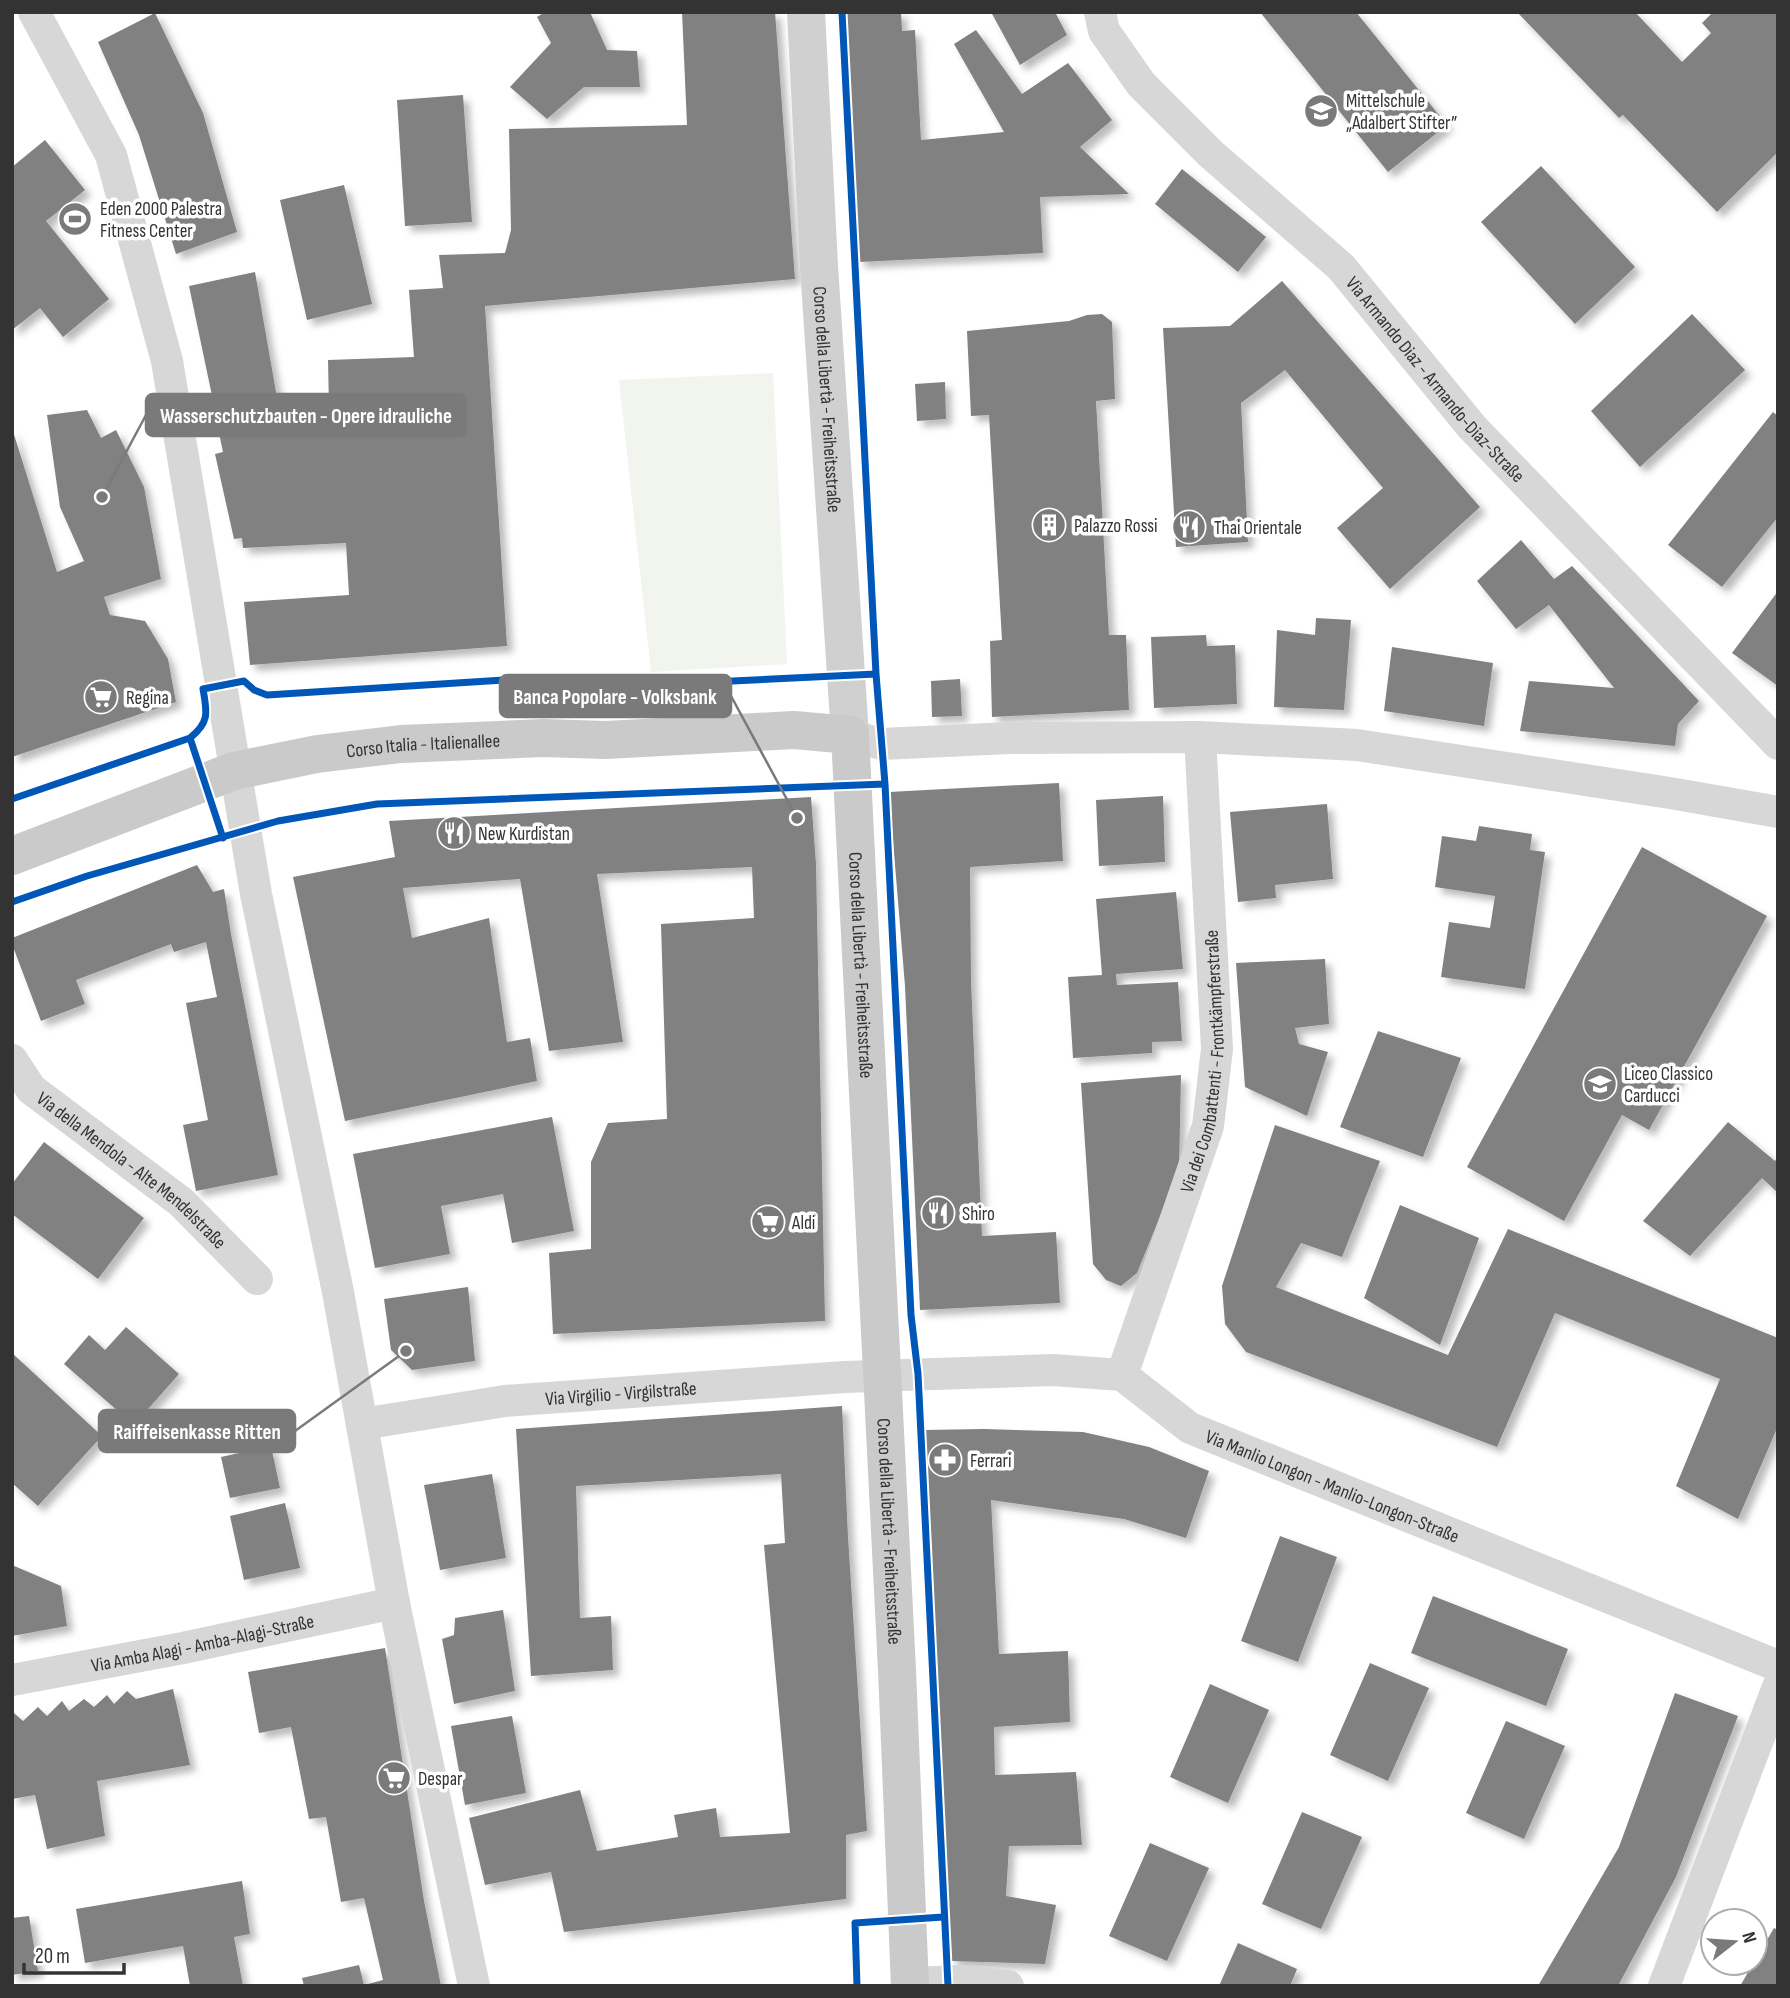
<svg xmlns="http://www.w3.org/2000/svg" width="1790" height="1998" viewBox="0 0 1790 1998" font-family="'Sofia Sans Condensed',sans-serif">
	<defs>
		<filter id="shadow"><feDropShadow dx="6" dy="6" stdDeviation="3.5" flood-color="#0004"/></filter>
	</defs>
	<rect width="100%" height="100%" fill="#fff"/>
	<!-- green -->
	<path fill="#f1f5ed" d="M 773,373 L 787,664 L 651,672 L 619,380 Z"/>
	<!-- building -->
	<path fill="#818181" filter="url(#shadow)" d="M 545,12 L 590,12 L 607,50 L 637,51 L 640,87 L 584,87 L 547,119 L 510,87 L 551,43 L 537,17 Z
		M 682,12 L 775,12 L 795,279 L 485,306 L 507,646 L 250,665 L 244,602 L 349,595 L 346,543 L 243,548 L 242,538 L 234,539 L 215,454 L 223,452 L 218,428 L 329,409 L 328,360 L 414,357 L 409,290 L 443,288 L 439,255 L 505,253 L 511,230 L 509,129 L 687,125 Z
		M 846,12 L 901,12 L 902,31 L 915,30 L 921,140 L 1004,132 L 954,44 L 976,30 L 1022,94 L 1068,63 L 1112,120 L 1080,147 L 1129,194 L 1040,197 L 1043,253 L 859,262 Z
		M 991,12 L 1055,12 L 1067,35 L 1020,65 Z
		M 1260,12 L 1356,12 L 1447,125 L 1388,172 Z
		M 1517,12 L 1635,12 L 1682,62 L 1711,33 L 1702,23 L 1713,12 L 1778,12 L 1778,152 L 1717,212 L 1623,115 L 1619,118 Z
		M 155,13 L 203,113 L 237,232 L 176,254 L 139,135 L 98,42 Z
		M 463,95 L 472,222 L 405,226 L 397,100 Z
		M 45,140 L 85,190 L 46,221 L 109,299 L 63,337 L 40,308 L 12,330 L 12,167 Z
		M 1541,166 L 1635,267 L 1575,324 L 1481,222 Z
		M 1182,169 L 1266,237 L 1238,272 L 1155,204 Z
		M 344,185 L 372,304 L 307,320 L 280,200 Z
		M 255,272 L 277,398 L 215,410 L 189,286 Z
		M 1282,281 L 1480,507 L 1390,589 L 1337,528 L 1383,488 L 1285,370 L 1241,403 L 1248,542 L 1176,547 L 1163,328 L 1230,326 Z
		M 1102,314 L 1112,322 L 1115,399 L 1096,401 L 1109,635 L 1126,635 L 1129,710 L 992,717 L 990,641 L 1002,640 L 989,415 L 971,416 L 967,331 L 1069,321 L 1087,315 Z
		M 1692,314 L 1745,370 L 1640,467 L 1591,411 Z
		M 945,382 L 946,419 L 917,421 L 915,384 Z
		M 87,410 L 101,438 L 116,430 L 144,487 L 161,579 L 104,597 L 110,615 L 145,621 L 168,659 L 176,702 L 12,757 L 12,428 L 57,572 L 84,561 L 60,507 L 47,415 Z
		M 1773,412 L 1778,416 L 1778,517 L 1722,587 L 1668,545 Z
		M 1521,540 L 1554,579 L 1572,566 L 1699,701 L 1678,724 L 1675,746 L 1520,731 L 1529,681 L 1614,688 L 1549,605 L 1516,629 L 1477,581 Z
		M 1778,591 L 1778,686 L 1732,653 Z
		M 1316,618 L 1351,620 L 1344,710 L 1274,707 L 1277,630 L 1315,635 Z
		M 1206,635 L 1207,646 L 1235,645 L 1237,704 L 1154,708 L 1151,637 Z
		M 1392,647 L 1493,663 L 1484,726 L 1384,711 Z
		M 960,679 L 962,716 L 932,717 L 931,681 Z
		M 1059,783 L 1063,861 L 970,867 L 971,982 L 982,1236 L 1056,1232 L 1060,1303 L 920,1310 L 905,986 L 889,792 Z
		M 1163,796 L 1165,862 L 1099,866 L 1096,800 Z
		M 811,797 L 816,864 L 825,1321 L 553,1334 L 549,1253 L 591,1249 L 591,1162 L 608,1123 L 667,1119 L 661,924 L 754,918 L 752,867 L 597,874 L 623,1042 L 549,1051 L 520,879 L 403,888 L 412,938 L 489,918 L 507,1042 L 530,1038 L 537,1081 L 345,1121 L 293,877 L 395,857 L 389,821 Z
		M 1327,804 L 1333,879 L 1275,885 L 1276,898 L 1238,902 L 1230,812 Z
		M 1479,826 L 1532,834 L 1530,850 L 1545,852 L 1525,989 L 1441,977 L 1449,922 L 1490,928 L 1495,896 L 1435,887 L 1442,836 L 1476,841 Z
		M 1642,847 L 1767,916 L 1649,1130 L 1622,1115 L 1564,1221 L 1467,1167 Z
		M 197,865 L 213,892 L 224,889 L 231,934 L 278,1175 L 196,1191 L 183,1125 L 208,1120 L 186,1003 L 217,997 L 206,942 L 174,952 L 171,944 L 76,980 L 85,1004 L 41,1021 L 12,944 L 12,938 Z
		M 1176,892 L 1183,969 L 1116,974 L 1117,985 L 1178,982 L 1182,1041 L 1152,1042 L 1152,1053 L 1073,1058 L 1068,977 L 1102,975 L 1096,899 Z
		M 1325,959 L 1329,1024 L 1295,1028 L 1299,1044 L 1328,1052 L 1307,1116 L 1245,1087 L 1236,963 Z
		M 1378,1031 L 1461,1058 L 1423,1157 L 1340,1127 Z
		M 1181,1075 L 1179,1170 L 1137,1273 L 1121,1286 L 1106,1280 L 1093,1264 L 1081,1083 Z
		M 552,1117 L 574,1231 L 512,1243 L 503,1194 L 441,1206 L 450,1254 L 375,1268 L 353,1154 Z
		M 1728,1122 L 1775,1161 L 1778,1157 L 1778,1193 L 1762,1178 L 1690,1256 L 1643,1221 Z
		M 1275,1125 L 1380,1161 L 1342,1257 L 1301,1243 L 1276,1287 L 1448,1355 L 1508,1229 L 1778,1338 L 1778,1426 L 1738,1519 L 1676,1486 L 1720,1379 L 1555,1313 L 1497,1447 L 1246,1352 L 1225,1324 L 1222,1286 Z
		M 44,1142 L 144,1218 L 98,1279 L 12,1214 L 12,1184 Z
		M 1400,1205 L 1479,1238 L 1440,1345 L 1364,1298 Z
		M 468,1287 L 475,1361 L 412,1370 L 391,1350 L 384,1299 Z
		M 126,1327 L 179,1374 L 134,1425 L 64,1364 L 89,1335 L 105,1350 Z
		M 12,1353 L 102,1436 L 38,1506 L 12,1483 Z
		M 842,1406 L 848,1537 L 867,1831 L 846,1835 L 846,1899 L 564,1932 L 551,1872 L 485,1885 L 469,1818 L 580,1790 L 597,1851 L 678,1837 L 674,1815 L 716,1808 L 720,1837 L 790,1833 L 764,1545 L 785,1543 L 781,1474 L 576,1486 L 580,1618 L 611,1616 L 613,1670 L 531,1676 L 516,1429 Z
		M 984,1429 L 1083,1432 L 1149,1447 L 1209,1471 L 1186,1538 L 1124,1519 L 991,1500 L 999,1654 L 1068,1651 L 1070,1722 L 994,1727 L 995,1775 L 1076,1772 L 1082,1845 L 1009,1846 L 1006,1896 L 1056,1905 L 1045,1964 L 951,1961 L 940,1777 L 924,1430 Z
		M 271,1446 L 280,1488 L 230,1498 L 221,1457 Z
		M 492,1474 L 506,1558 L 440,1570 L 424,1485 Z
		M 285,1503 L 300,1568 L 244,1580 L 230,1516 Z
		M 1280,1536 L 1337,1557 L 1298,1662 L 1241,1641 Z
		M 12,1565 L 61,1586 L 67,1626 L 12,1636 Z
		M 1433,1596 L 1568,1649 L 1546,1706 L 1411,1653 Z
		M 503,1610 L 515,1691 L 454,1704 L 442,1639 L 454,1635 L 455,1618 Z
		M 385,1648 L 424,1901 L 441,1986 L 304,1986 L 302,1978 L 359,1965 L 364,1985 L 383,1980 L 364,1898 L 341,1902 L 326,1817 L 309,1819 L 291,1727 L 259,1733 L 248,1672 Z
		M 1370,1663 L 1429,1688 L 1388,1781 L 1330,1755 Z
		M 1210,1684 L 1269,1710 L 1228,1803 L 1170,1777 Z
		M 173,1689 L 190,1765 L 97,1781 L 105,1836 L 47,1849 L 35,1795 L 12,1799 L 12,1714 L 14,1713 L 23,1721 L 38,1707 L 47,1716 L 62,1701 L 69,1711 L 84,1699 L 94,1707 L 107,1695 L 114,1704 L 127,1691 L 136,1699 Z
		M 1675,1693 L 1738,1716 L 1676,1877 L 1618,1986 L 1538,1986 L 1619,1847 Z
		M 512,1716 L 526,1793 L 465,1805 L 451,1726 Z
		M 1506,1721 L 1565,1746 L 1524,1839 L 1466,1813 Z
		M 1302,1812 L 1362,1837 L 1321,1929 L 1262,1904 Z
		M 1150,1843 L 1209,1868 L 1167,1961 L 1109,1936 Z
		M 242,1881 L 250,1934 L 234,1937 L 243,1986 L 190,1986 L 183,1946 L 85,1963 L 76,1909 Z
		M 29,1916 L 38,1971 L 12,1975 L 12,1918 Z
		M 1774,1928 L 1778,1930 L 1778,1986 L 1740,1986 Z
		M 1238,1943 L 1297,1969 L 1290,1986 L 1219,1986 Z"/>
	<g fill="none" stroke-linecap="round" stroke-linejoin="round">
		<!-- street -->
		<g stroke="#d7d7d7" stroke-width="32">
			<path d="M 34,12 L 111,155 L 167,361 L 256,894 L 338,1292 L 394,1603 L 474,1986"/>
			<path id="s1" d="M 1100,12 L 1104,31 L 1141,84 L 1211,154 L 1341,267 L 1472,427 L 1778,744"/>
			<path d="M 850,735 L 881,744 L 1010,738 L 1200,737 L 1357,745 L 1670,793 L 1778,812"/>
			<path id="s2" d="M 12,1060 L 31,1089 L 181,1202 L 257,1279"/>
			<path id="s3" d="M 1122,1375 L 1208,1126 L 1217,1049 L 1200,737"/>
			<path id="s4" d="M 362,1424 L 505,1401 L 845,1377 L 1053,1370 L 1122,1375 L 1190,1428 L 1778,1666"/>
			<path id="s5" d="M 12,1680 L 183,1648 L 394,1603"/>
			<path d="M 910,1983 L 960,1981 L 1008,1986"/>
			<path d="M 1664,1986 L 1778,1687"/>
		</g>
		<!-- secondary -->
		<path stroke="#d0d0d0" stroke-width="38" id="s6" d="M 806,12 L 819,266 L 850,735"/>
		<!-- primary -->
		<path stroke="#cacaca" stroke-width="38" id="s7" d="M 12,856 L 234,771 L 317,754 L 401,744 L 543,738 L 606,740 L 794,730 L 850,735 L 897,1670 L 910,1986"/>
		<!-- cycleway casing -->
		<g stroke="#fff" stroke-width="11">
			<path id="cycleway" d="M 842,12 L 876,674 L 885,784 L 911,1315 L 918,1374 L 948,1986
				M 190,738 L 223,838
				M 12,799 L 190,738 C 210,722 207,712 203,689 L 244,681 L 254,690 L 267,695 L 504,680 L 546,690 L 876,674
				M 12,902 L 87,876 L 278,821 L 377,804 L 885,784
				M 857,1986 L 855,1923 L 943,1917"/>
		</g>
		<!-- cycleway -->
		<use href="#cycleway" stroke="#0057b8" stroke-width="7"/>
	</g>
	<!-- icons -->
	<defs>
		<g id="school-disc" transform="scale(1.75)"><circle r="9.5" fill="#7a7a7a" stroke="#fff"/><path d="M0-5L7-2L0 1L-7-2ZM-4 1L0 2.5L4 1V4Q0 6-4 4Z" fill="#fff"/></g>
		<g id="stadium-disc" transform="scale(1.75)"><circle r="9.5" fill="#7a7a7a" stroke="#fff"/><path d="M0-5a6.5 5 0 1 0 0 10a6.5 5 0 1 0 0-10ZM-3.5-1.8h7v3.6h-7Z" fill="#fff"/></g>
		<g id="building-disc" transform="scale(1.75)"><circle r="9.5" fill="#7a7a7a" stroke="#fff"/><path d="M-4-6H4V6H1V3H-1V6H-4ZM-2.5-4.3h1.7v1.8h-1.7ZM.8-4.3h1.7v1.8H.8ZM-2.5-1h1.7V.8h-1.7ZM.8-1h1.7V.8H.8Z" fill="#fff"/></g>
		<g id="restaurant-disc" transform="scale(1.75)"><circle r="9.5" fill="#7a7a7a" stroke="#fff"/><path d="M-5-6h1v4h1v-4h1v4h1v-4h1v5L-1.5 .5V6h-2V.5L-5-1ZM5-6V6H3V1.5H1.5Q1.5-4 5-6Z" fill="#fff"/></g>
		<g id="supermarket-disc" transform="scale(1.75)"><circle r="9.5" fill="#7a7a7a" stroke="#fff"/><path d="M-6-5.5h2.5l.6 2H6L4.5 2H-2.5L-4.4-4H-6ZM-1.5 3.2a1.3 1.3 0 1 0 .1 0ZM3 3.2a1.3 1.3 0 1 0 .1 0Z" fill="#fff"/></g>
		<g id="pharmacy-disc" transform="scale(1.75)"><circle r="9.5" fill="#7a7a7a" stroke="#fff"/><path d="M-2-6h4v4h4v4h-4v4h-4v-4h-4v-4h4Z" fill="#fff"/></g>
	</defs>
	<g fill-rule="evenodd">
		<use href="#school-disc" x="1321" y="111"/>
		<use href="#stadium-disc" x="75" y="219"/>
		<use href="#building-disc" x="1049" y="525"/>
		<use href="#restaurant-disc" x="1189" y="527"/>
		<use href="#supermarket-disc" x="101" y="697"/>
		<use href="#restaurant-disc" x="454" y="833"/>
		<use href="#school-disc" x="1600" y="1084"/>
		<use href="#restaurant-disc" x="938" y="1213"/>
		<use href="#supermarket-disc" x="768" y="1222"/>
		<use href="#pharmacy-disc" x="945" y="1460"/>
		<use href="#supermarket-disc" x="394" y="1778"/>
	</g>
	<g text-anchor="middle" stroke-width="7" stroke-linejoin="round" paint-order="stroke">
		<!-- poi labels -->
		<g font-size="19" fill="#333" stroke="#fff" text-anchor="start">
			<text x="1346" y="107">Mittelschule<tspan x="1346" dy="22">„Adalbert Stifter”</tspan></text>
			<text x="100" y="215">Eden 2000 Palestra<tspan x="100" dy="22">Fitness Center</tspan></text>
			<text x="1074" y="532">Palazzo Rossi</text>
			<text x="1214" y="534">Thai Orientale</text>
			<text x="126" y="704">Regina</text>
			<text x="478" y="840">New Kurdistan</text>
			<text x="1624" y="1080">Liceo Classico<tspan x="1624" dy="22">Carducci</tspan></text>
			<text x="962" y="1220">Shiro</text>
			<text x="792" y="1229">Aldi</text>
			<text x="970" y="1467">Ferrari</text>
			<text x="418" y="1785">Despar</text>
		</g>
		<!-- street labels -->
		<g font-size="19" fill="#333" stroke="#fff">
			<text dy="7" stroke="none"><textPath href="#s1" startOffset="502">Via Armando Diaz - Armando-Diaz-Straße</textPath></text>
			<text dy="7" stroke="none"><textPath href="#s6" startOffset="388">Corso della Libertà - Freiheitsstraße</textPath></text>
			<text dy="7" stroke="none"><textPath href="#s7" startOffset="429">Corso Italia - Italienallee</textPath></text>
			<text dy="7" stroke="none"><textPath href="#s7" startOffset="1087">Corso della Libertà - Freiheitsstraße</textPath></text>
			<text dy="7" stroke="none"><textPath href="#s3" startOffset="327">Via dei Combattenti - Frontkämpferstraße</textPath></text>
			<text dy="7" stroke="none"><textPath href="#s2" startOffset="164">Via della Mendola - Alte Mendelstraße</textPath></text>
			<text dy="7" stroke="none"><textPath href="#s4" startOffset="261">Via Virgilio - Virgilstraße</textPath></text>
			<text dy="7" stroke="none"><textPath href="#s4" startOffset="1003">Via Manlio Longon - Manlio-Longon-Straße</textPath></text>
			<text dy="7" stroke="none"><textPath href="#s7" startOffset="1654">Corso della Libertà - Freiheitsstraße</textPath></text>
			<text dy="7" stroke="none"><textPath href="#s5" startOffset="194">Via Amba Alagi - Amba-Alagi-Straße</textPath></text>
		</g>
	</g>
	<!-- callouts -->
	<path fill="none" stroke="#7a7a7a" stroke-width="2.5" d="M102 497L146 415M797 818L731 696M406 1351L295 1431"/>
	<g fill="#7a7a7a" stroke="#fff" stroke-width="2.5">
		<circle cx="102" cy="497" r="7"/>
		<circle cx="797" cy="818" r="7"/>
		<circle cx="406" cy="1351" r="7"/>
	</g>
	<g fill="#7a7a7a" stroke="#7a7a7a" stroke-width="2.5">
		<rect x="146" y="394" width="320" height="42" rx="7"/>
		<rect x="500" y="675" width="231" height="42" rx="7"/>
		<rect x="99" y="1410" width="196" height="42" rx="7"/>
	</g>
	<g font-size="21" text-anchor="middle" font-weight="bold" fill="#fff">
		<text x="306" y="423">Wasserschutzbauten - Opere idrauliche</text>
		<text x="615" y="704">Banca Popolare - Volksbank</text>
		<text x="197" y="1439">Raiffeisenkasse Ritten</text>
	</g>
	<!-- border -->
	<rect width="1790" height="1998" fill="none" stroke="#333333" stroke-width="28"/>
	<!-- north arrow -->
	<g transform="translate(1734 1942) rotate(73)"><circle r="33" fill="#ffffff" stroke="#adadad" stroke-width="2"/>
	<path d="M0-5L12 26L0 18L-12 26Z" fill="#7a7a7a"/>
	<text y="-10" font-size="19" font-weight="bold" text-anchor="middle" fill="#333333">N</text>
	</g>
	<!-- scale -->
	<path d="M24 1963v10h100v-10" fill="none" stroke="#333333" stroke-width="3.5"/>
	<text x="35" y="1963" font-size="21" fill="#333333" stroke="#ffffff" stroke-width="5" paint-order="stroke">20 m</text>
</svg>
